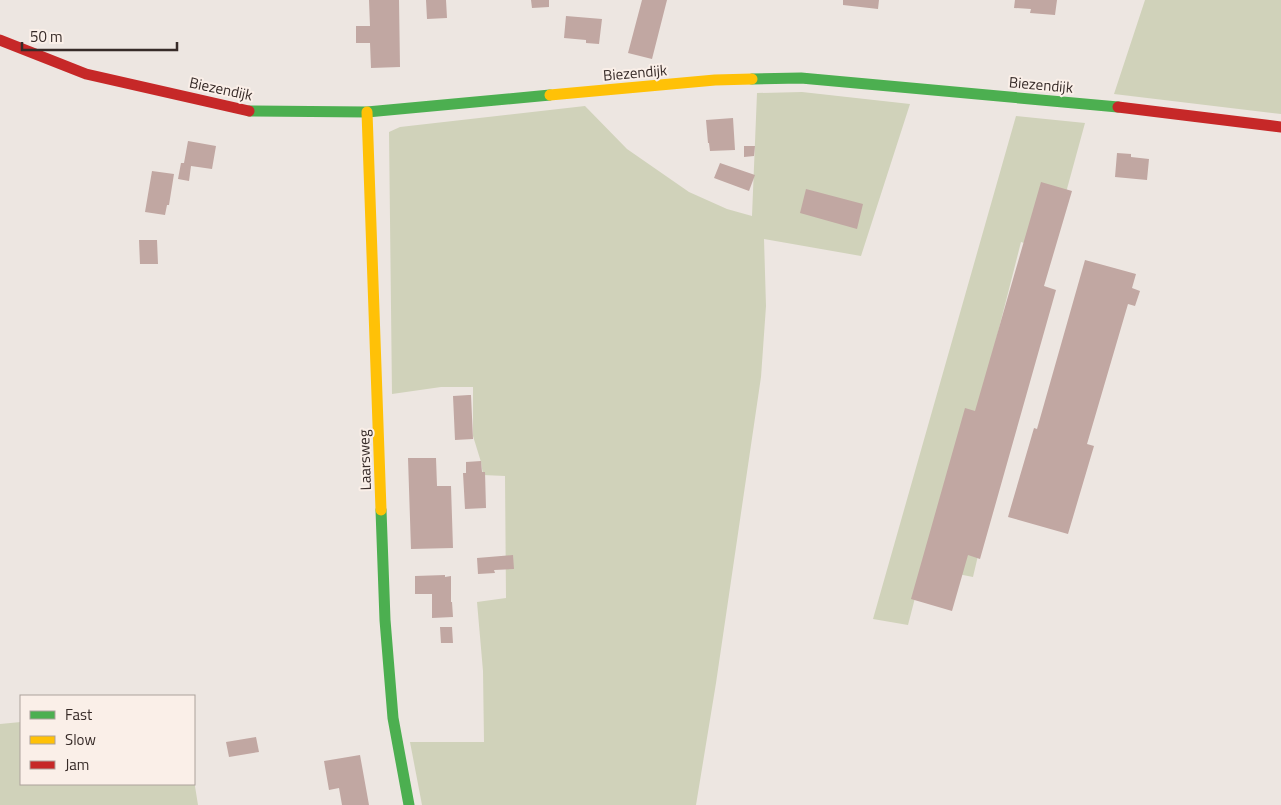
<svg xmlns="http://www.w3.org/2000/svg" width="1281" height="805" viewBox="0 0 1281 805" font-family="'Titillium Web',sans-serif">
	<rect width="100%" height="100%" fill="#ede6e1"/>
	<!-- green -->
	<path fill="#d0d2ba" d="M 1145,0 L 1281,0 L 1281,114 L 1114,94 Z
		M 802,92 L 910,104 L 861,256 L 764,239 L 766,306 L 761,377 L 716,683 L 696,805 L 422,805 L 410,742 L 484,742 L 483,671 L 477,602 L 506,598 L 505,476 L 483,475 L 481,462 L 473,436 L 473,387 L 441,387 L 392,394 L 389,132 L 400,127 L 585,106 L 627,149 L 689,192 L 727,209 L 752,216 L 757,93 Z
		M 1016,116 L 1085,123 L 1050,251 L 1021,242 L 972,434 L 996,479 L 973,577 L 923,567 L 908,625 L 873,619 Z
		M 21,722 L 21,784 L 194,784 L 194,780 L 198,805 L 0,805 L 0,724 Z"/>
	<!-- building -->
	<path fill="#c1a7a2" d="M 369,0 L 399,0 L 400,67 L 371,68 L 370,43 L 356,43 L 356,26 L 370,26 Z
		M 426,0 L 446,0 L 447,18 L 427,19 Z
		M 531,0 L 549,0 L 549,7 L 532,8 Z
		M 642,0 L 667,0 L 652,59 L 628,53 Z
		M 843,0 L 879,0 L 878,9 L 843,5 Z
		M 1015,0 L 1057,0 L 1055,15 L 1030,13 L 1031,9 L 1014,8 Z
		M 566,16 L 602,19 L 599,44 L 586,43 L 586,40 L 564,38 Z
		M 733,118 L 735,150 L 710,151 L 709,143 L 708,143 L 706,120 Z
		M 188,141 L 216,146 L 212,169 L 191,166 L 189,181 L 178,179 L 181,163 L 184,163 Z
		M 744,146 L 755,146 L 754,156 L 744,157 Z
		M 1117,153 L 1131,154 L 1131,157 L 1149,159 L 1147,180 L 1115,177 Z
		M 720,163 L 755,175 L 749,191 L 714,178 Z
		M 152,171 L 174,174 L 169,205 L 167,205 L 165,215 L 145,212 Z
		M 1041,182 L 1072,191 L 1044,286 L 1056,290 L 980,559 L 968,555 L 952,611 L 911,599 L 965,408 L 975,411 Z
		M 806,189 L 863,204 L 857,229 L 800,213 Z
		M 139,240 L 157,240 L 158,264 L 140,264 Z
		M 1085,260 L 1136,274 L 1132,288 L 1140,291 L 1135,306 L 1128,304 L 1087,444 L 1094,446 L 1068,534 L 1008,517 L 1034,428 L 1037,429 Z
		M 469,395 L 471,395 L 473,439 L 455,440 L 453,396 Z
		M 408,458 L 436,458 L 437,486 L 451,486 L 453,548 L 411,549 Z
		M 481,461 L 482,472 L 485,472 L 486,508 L 465,509 L 463,473 L 466,473 L 466,462 Z
		M 513,555 L 514,569 L 494,570 L 495,573 L 478,574 L 477,558 Z
		M 445,575 L 445,577 L 451,576 L 451,602 L 452,602 L 453,617 L 432,618 L 432,594 L 415,594 L 415,576 Z
		M 440,627 L 452,627 L 453,643 L 441,643 Z
		M 256,737 L 259,752 L 229,757 L 226,742 Z
		M 360,755 L 369,805 L 342,805 L 339,788 L 329,790 L 324,761 Z"/>
	<g fill="none" stroke-linecap="round" stroke-linejoin="round">
		<!-- fast -->
		<path stroke="#4caf50" stroke-width="11" d="M 752,79 L 801,78 L 1118,107
			M 249,111 L 367,112 L 550,95
			M 381,510 L 385,620 L 393,718 L 409,805"/>
		<!-- slow -->
		<path stroke="#ffc107" stroke-width="11" d="M 550,95 L 715,80 L 752,79
			M 367,112 L 381,510"/>
		<!-- jam -->
		<path stroke="#c62828" stroke-width="11" d="M 0,40 L 86,74 L 249,111
			M 1118,107 L 1281,127"/>
	</g>
	<g text-anchor="middle" stroke-width="4" stroke-linejoin="round" paint-order="stroke">
		<!-- street labels -->
		<g font-size="15" fill="#372b28" stroke="#faefe8">
			<text transform="translate(635 73) rotate(-5)" y="5">Biezendijk</text>
			<text transform="translate(1041 85) rotate(5)" y="5">Biezendijk</text>
			<text transform="translate(221 89) rotate(12)" y="5">Biezendijk</text>
			<text transform="translate(365 460) rotate(-92)" y="5">Laarsweg</text>
		</g>
	</g>
	<!-- legend -->
	<rect x="20" y="695" width="175" height="90" fill="#faefe8" stroke="#aca19b"/>
	<rect x="30" y="711" width="25" height="8" fill="#4caf50" stroke="#aca19b"/>
	<text x="65" y="720" font-size="15" fill="#372b28">Fast</text>
	<rect x="30" y="736" width="25" height="8" fill="#ffc107" stroke="#aca19b"/>
	<text x="65" y="745" font-size="15" fill="#372b28">Slow</text>
	<rect x="30" y="761" width="25" height="8" fill="#c62828" stroke="#aca19b"/>
	<text x="65" y="770" font-size="15" fill="#372b28">Jam</text>
	<!-- scale -->
	<path d="M22 42v8h155v-8" fill="none" stroke="#372b28" stroke-width="2.5"/>
	<text x="30" y="42" font-size="15" fill="#372b28" stroke="#faefe8" stroke-width="4" paint-order="stroke">50 m</text>
</svg>
